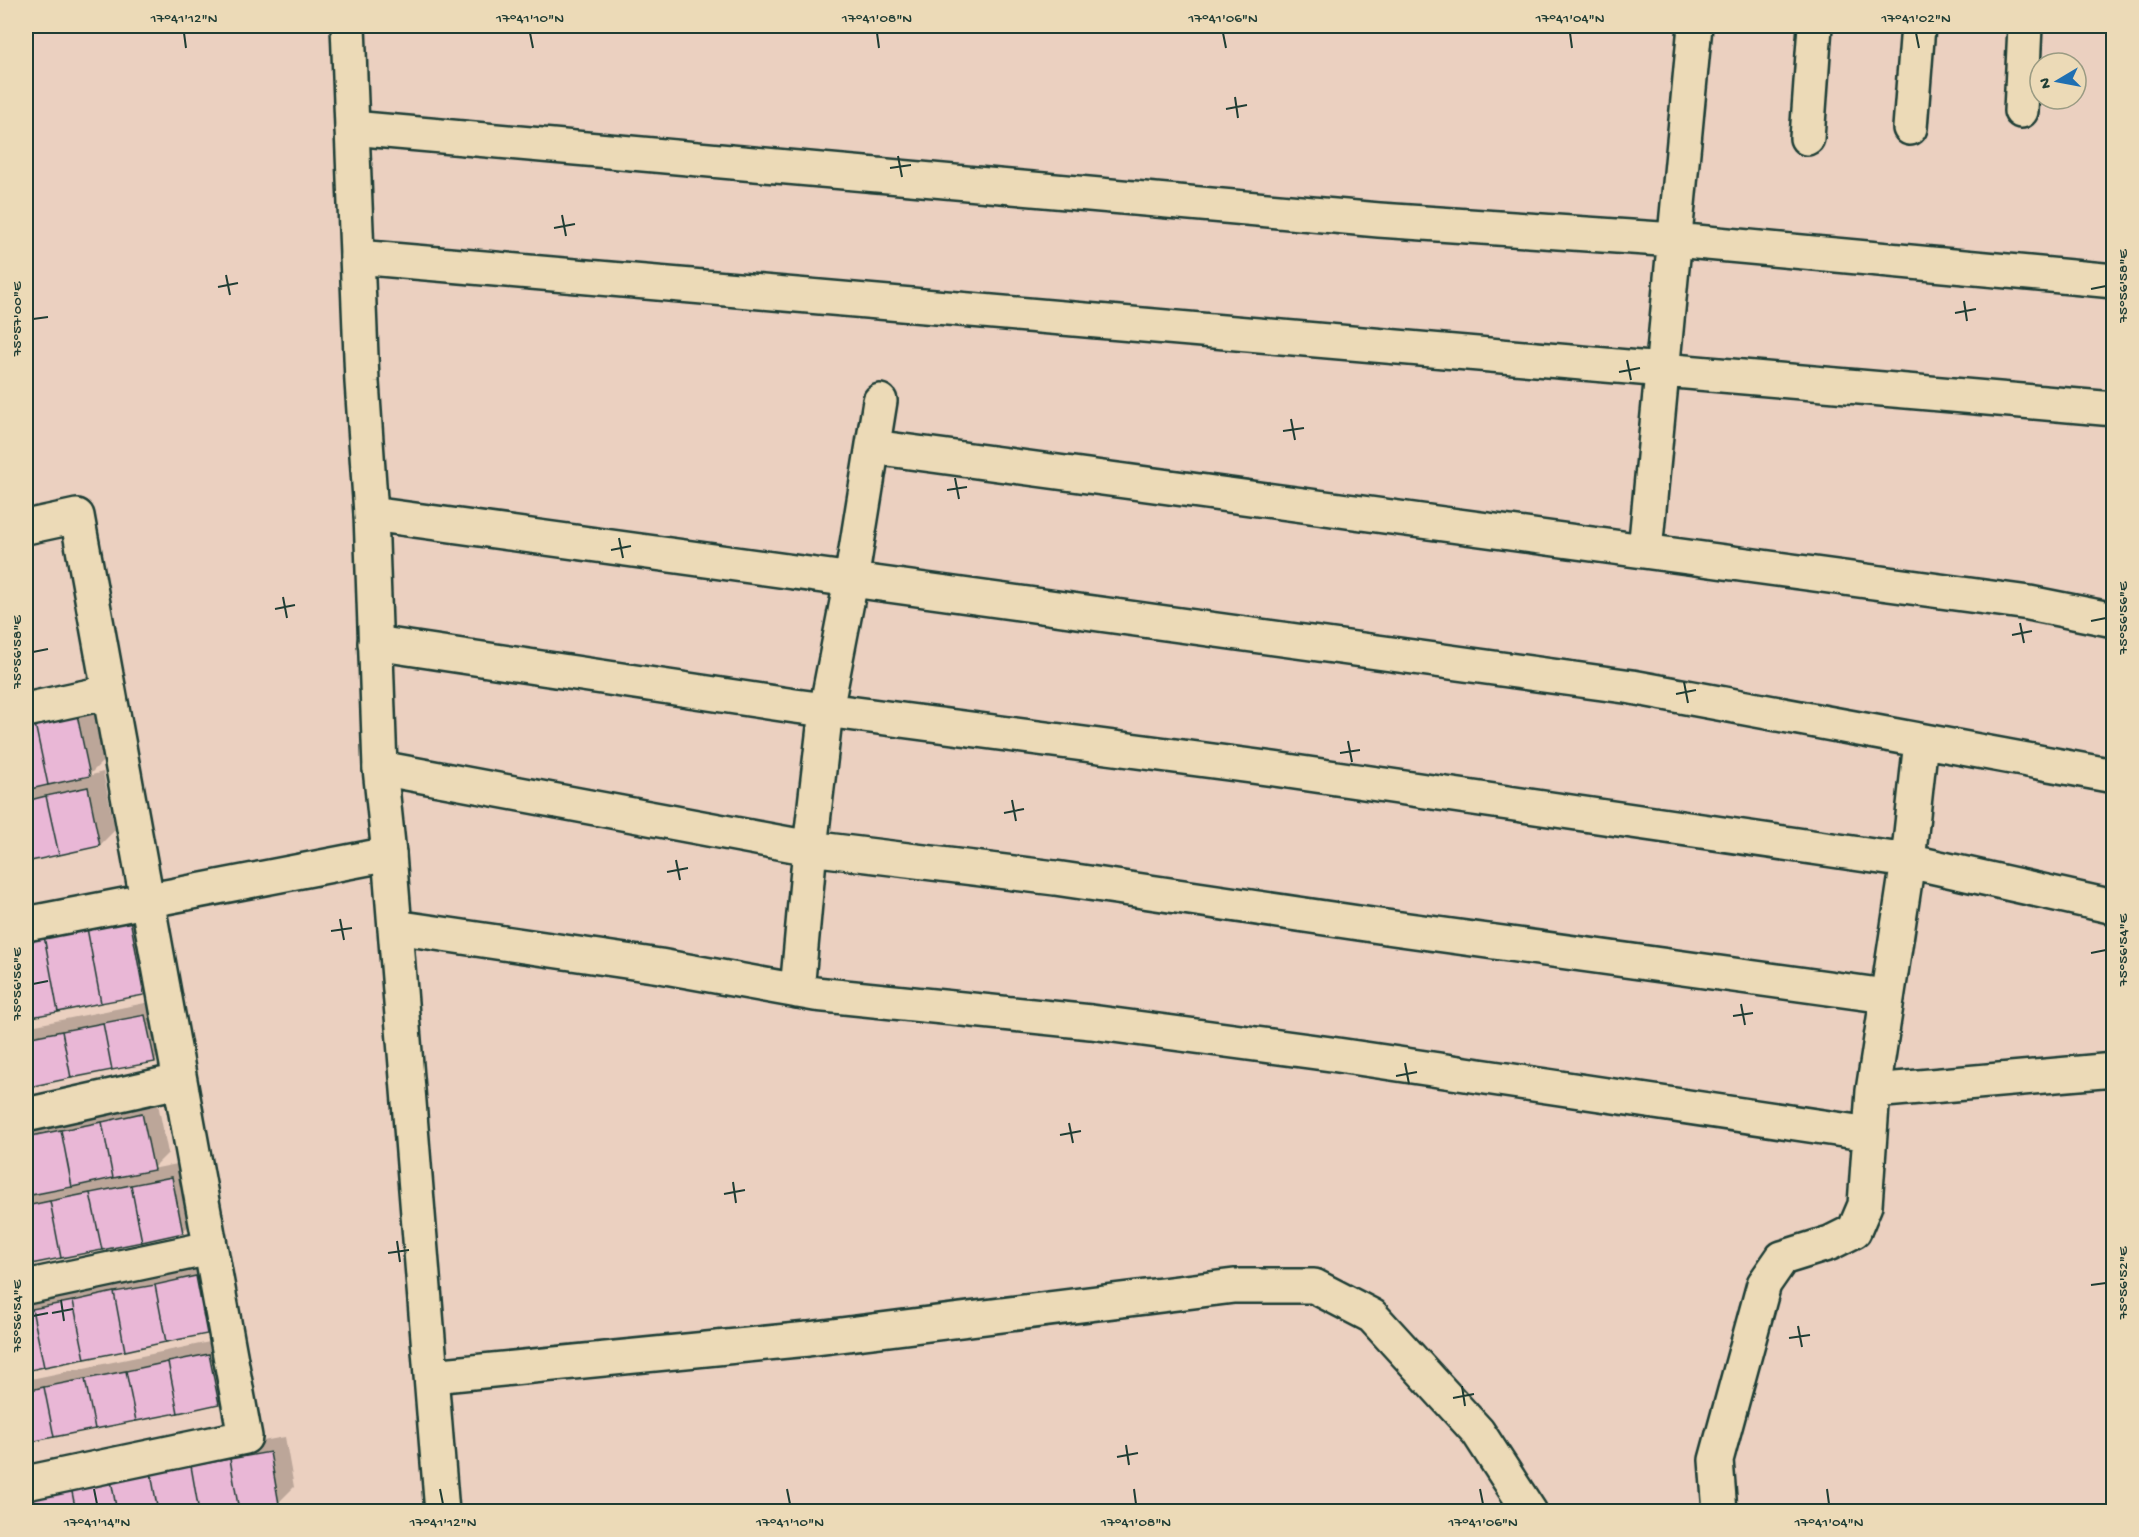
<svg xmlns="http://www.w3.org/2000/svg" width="2139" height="1537" viewBox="0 0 2139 1537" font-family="'Gochi Hand',sans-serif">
	<rect width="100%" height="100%" fill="#ebd0c0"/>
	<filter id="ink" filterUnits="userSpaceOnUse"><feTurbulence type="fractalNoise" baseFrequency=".0167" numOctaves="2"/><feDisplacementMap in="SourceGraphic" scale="12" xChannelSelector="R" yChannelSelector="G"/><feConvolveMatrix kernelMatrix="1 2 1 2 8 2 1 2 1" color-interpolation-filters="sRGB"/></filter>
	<g filter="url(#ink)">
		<!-- shadow -->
		<path fill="#0003" d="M 91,696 L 105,759 L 88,776 L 103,772 L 115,830 L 100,845 L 26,861 L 26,710 Z
			M 145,905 L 159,978 L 143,993 L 26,1016 L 26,928 Z
			M 160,1000 L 169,1045 L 154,1061 L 26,1086 L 26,1027 Z
			M 157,1099 L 168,1153 L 152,1169 L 187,1162 L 198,1217 L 182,1232 L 26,1264 L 26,1126 Z
			M 211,1262 L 222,1317 L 206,1333 L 26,1369 L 26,1299 Z
			M 224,1339 L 233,1387 L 218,1403 L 26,1442 L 26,1380 Z
			M 285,1437 L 294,1487 L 279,1502 L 225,1512 L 36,1512 L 48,1479 Z"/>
		<!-- building -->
		<path fill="#e9b7d6" stroke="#1f3d34" stroke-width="1.5" d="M 76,710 L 90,776 L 48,785 L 34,719 Z
			M 34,719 L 48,785 L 26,790 L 26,721 Z
			M 88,787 L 100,846 L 59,855 L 46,796 Z
			M 46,796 L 59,855 L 26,862 L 26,801 Z
			M 130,919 L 144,995 L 101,1003 L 87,928 Z
			M 87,928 L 101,1003 L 58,1012 L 44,936 Z
			M 44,936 L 58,1012 L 26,1018 L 26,940 Z
			M 145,1015 L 155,1062 L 112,1070 L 103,1023 Z
			M 103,1023 L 112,1070 L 71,1078 L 62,1031 Z
			M 62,1031 L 71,1078 L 29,1087 L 26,1068 L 26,1038 Z
			M 142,1113 L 154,1170 L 113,1178 L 102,1122 Z
			M 102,1122 L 113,1178 L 72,1187 L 61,1130 Z
			M 61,1130 L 72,1187 L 31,1195 L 26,1168 L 26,1137 Z
			M 26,1168 L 31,1195 L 26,1196 Z
			M 172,1177 L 183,1233 L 142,1242 L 131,1185 Z
			M 131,1185 L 142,1242 L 102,1250 L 90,1193 Z
			M 90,1193 L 102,1250 L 61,1258 L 50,1201 Z
			M 50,1201 L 61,1258 L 26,1265 L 26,1206 Z
			M 196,1276 L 207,1334 L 166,1342 L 155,1285 Z
			M 155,1285 L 166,1342 L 125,1351 L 114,1292 Z
			M 114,1292 L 125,1351 L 85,1359 L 73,1301 Z
			M 73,1301 L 85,1359 L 44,1367 L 32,1309 Z
			M 32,1309 L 44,1367 L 26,1371 L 26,1310 Z
			M 209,1354 L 219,1404 L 178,1413 L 168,1362 Z
			M 168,1362 L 178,1413 L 136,1421 L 126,1371 Z
			M 126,1371 L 136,1421 L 95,1429 L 85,1379 Z
			M 85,1379 L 95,1429 L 54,1437 L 44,1387 Z
			M 44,1387 L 54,1437 L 26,1443 L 26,1391 Z
			M 270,1452 L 279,1504 L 239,1511 L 230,1459 Z
			M 230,1459 L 239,1511 L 199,1512 L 191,1466 Z
			M 191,1466 L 199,1512 L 158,1512 L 151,1473 Z
			M 151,1473 L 158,1512 L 117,1512 L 111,1480 Z
			M 111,1480 L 117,1512 L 76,1512 L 71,1487 Z
			M 71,1487 L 76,1512 L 34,1512 L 31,1494 Z"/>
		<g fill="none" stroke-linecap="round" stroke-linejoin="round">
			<!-- minor casing -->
			<g stroke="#1f3d34" stroke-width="38">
				<path id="minor" d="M 2021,111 L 2025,26
					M 352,128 L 1379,220 L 1675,240 L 2114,281
					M 1910,128 L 1918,26
					M 1807,138 L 1815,26
					M 357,257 L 2114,409
					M 873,447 L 2029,603 L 2114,620
					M 371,514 L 1632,687 L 2114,776
					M 26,527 L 77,516 L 245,1437 L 26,1483
					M 1645,551 L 1695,26
					M 375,643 L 795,706 L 1274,769 L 1908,861 L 2114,907
					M 26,710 L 109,692
					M 380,768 L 810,848 L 1055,878 L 1379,926 L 1886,996
					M 26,924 L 389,854
					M 395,927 L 660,966 L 815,994 L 1091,1022 L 1331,1054 L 1870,1134
					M 797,991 L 810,848 L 826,710 L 851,581 L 880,401
					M 1873,1091 L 2114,1070
					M 26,1115 L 179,1081
					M 26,1287 L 210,1248
					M 432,1376 L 808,1339 L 1234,1286 L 1314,1286 L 1372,1316 L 1478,1432 L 1530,1512
					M 1720,1512 L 1716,1460 L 1764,1284 L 1782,1258 L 1830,1243 L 1854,1231 L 1865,1205 L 1873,1091 L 1908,861 L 1921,741"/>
			</g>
			<!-- major casing -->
			<g stroke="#1f3d34" stroke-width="38">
				<path id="major" d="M 348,26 L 362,382 L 371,514 L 380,768 L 389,854 L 442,1512"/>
			</g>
			<!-- minor -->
			<use href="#minor" stroke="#ecdab7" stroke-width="33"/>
			<!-- major -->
			<use href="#major" stroke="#ecdab7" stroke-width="33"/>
		</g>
	</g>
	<!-- ticks -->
	<path fill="none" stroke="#1f3d34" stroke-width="2" d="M 184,33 L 186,48M 530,33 L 533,48M 877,33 L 879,48M 1223,33 L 1226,48M 1570,33 L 1572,48M 1916,33 L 1919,48M 1235,97 L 1238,118M 1226,109 L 1247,105M 898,156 L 902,177M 890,168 L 911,165M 562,215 L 566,236M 554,228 L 575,224M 226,275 L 230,295M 218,287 L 238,283M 2091,289 L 2106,286M 1964,301 L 1967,321M 1955,313 L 1976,309M 33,319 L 48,317M 1627,360 L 1631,380M 1619,372 L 1640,368M 1291,419 L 1295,440M 1283,431 L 1304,428M 955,478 L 959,499M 947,490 L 967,487M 619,538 L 623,558M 611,550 L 631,546M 283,597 L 287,618M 275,609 L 295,605M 2091,621 L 2106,618M 2020,623 L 2024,643M 2012,635 L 2032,631M 33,652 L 48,649M 1684,682 L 1688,703M 1676,694 L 1696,690M 1348,741 L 1352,762M 1340,753 L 1360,750M 1012,800 L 1016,821M 1004,813 L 1024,809M 676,860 L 680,880M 667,872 L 688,868M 340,919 L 344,940M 331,931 L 352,928M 2091,953 L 2106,950M 33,984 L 48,981M 1741,1004 L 1745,1025M 1733,1016 L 1753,1013M 1405,1063 L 1409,1084M 1396,1076 L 1417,1072M 1069,1123 L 1073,1143M 1060,1135 L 1081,1131M 733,1182 L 736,1203M 724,1194 L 745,1190M 397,1241 L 400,1262M 388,1253 L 409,1250M 2091,1285 L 2106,1283M 61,1300 L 64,1321M 52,1313 L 73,1309M 33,1316 L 48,1313M 1798,1326 L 1802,1347M 1789,1338 L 1810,1335M 1462,1386 L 1465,1406M 1453,1398 L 1474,1394M 1126,1445 L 1129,1465M 1117,1457 L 1138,1453M 94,1489 L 97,1504M 440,1489 L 443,1504M 787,1489 L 790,1504M 1134,1489 L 1136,1504M 1480,1489 L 1483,1504M 1827,1489 L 1829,1504"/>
	<!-- margin -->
	<rect width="2139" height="1537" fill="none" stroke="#ecdab7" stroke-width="66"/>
	<!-- north arrow -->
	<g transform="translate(2058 81) rotate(260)"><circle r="28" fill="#ecdab7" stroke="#9a9b83" stroke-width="1.5"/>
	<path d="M0-4.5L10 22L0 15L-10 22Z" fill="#1f6fb2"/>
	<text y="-9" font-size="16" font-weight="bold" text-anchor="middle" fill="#1f3d34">N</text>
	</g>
	<rect x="33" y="33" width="2073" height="1471" fill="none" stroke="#1f3d34" stroke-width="2"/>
	<g font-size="15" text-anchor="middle" fill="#1f3d34">
		<text x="184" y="22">17°41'12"N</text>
		<text x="530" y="22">17°41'10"N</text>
		<text x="877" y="22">17°41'08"N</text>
		<text x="1223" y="22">17°41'06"N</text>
		<text x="1570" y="22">17°41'04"N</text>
		<text x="1916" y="22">17°41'02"N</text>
		<text transform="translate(2122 286) rotate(-90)" y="5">75°56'58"E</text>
		<text transform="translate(16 319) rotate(-90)" y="5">75°57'00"E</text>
		<text transform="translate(2122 618) rotate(-90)" y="5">75°56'56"E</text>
		<text transform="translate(16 652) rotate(-90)" y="5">75°56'58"E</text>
		<text transform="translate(2122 950) rotate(-90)" y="5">75°56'54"E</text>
		<text transform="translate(16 984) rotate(-90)" y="5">75°56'56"E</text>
		<text transform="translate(2122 1283) rotate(-90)" y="5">75°56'52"E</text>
		<text transform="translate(16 1316) rotate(-90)" y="5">75°56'54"E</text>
		<text x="97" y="1526">17°41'14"N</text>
		<text x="443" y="1526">17°41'12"N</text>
		<text x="790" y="1526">17°41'10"N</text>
		<text x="1136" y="1526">17°41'08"N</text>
		<text x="1483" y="1526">17°41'06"N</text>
		<text x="1829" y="1526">17°41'04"N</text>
	</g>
</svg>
